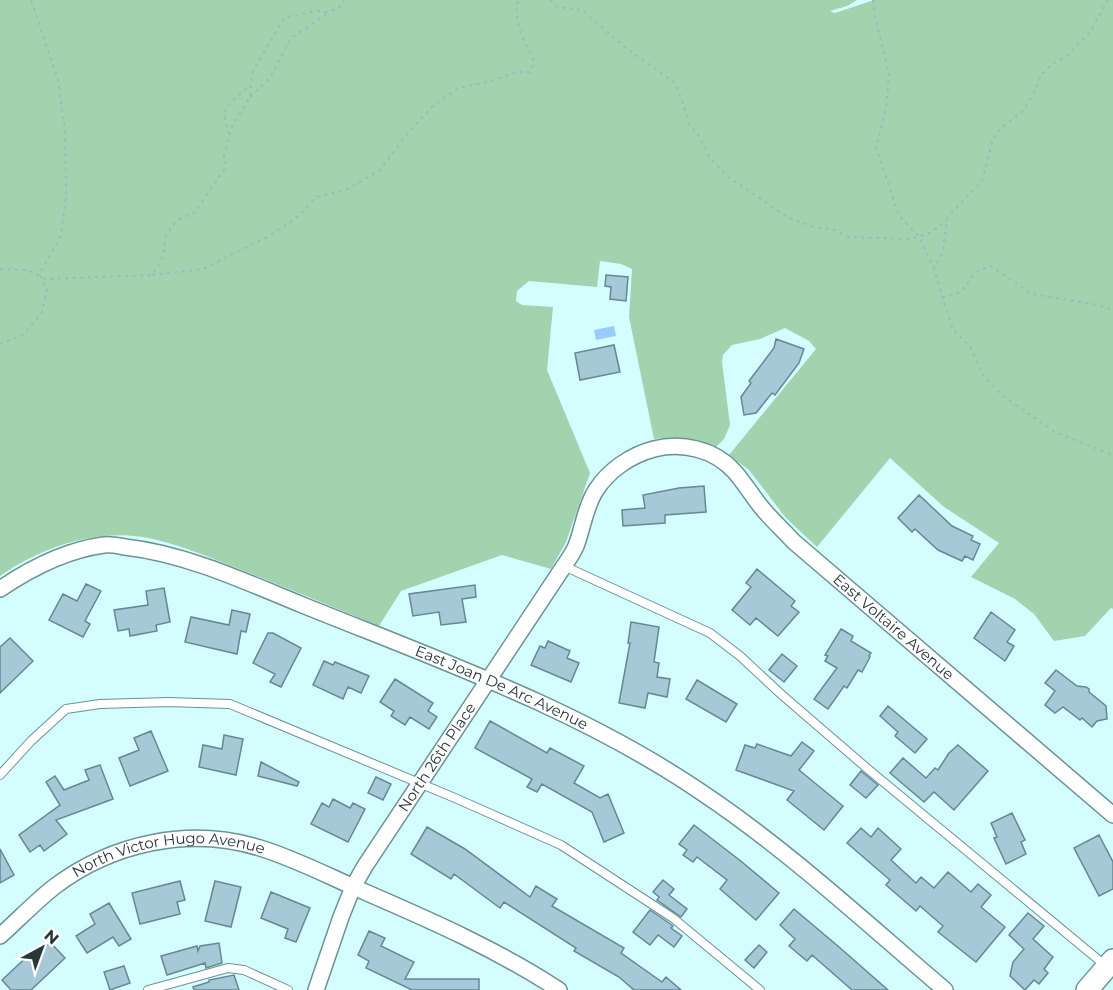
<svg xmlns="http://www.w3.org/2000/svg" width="1113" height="990" viewBox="0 0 1113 990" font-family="Montserrat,sans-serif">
	<rect width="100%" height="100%" fill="#d4fdff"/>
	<!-- green -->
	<path fill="#a2d3ae" d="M 0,0 L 857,0 L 847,6 L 830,11 L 835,13 L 874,0 L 1113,0 L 1113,609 L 1111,608 L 1085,636 L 1054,641 L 1034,614 L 1015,599 L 971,577 L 999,543 L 944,507 L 890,458 L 817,547 L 786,518 L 749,470 L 729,455 L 816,349 L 809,341 L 785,328 L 760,339 L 732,345 L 723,355 L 722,362 L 730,425 L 724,439 L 716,447 C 694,440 677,436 654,439 L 629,317 L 632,269 L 621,264 L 600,261 L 597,287 L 529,281 L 517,291 L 516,301 L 522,305 L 553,307 L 547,370 L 590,473 L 566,542 L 551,569 L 502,555 L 401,591 L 379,626 C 335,608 291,590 247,572 C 213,559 178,543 143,537 C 93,529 40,548 0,576 Z"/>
	<!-- water -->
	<path fill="#9acbfb" d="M 614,326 L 616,336 L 596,340 L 594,330 Z"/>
	<!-- building -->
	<path fill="#a6c9d7" stroke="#668794" stroke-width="1.5" d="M 606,275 L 628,277 L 626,301 L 610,299 L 611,287 L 605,286 Z
		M 776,339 L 804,349 L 799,363 L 775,395 L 772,393 L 756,413 L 744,415 L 741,397 L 751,383 L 749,381 L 774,348 Z
		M 614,345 L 620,372 L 580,380 L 575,353 Z
		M 704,486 L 706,512 L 665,515 L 665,523 L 623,526 L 622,510 L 645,508 L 643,495 L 679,488 Z
		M 919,495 L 952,526 L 973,536 L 971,540 L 980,544 L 973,560 L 965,556 L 962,561 L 938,550 L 915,529 L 912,532 L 898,518 Z
		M 757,569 L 795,601 L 791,606 L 799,612 L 778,636 L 756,618 L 750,625 L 732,610 L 751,587 L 746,583 Z
		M 86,584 L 101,591 L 85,621 L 90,624 L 83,637 L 49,620 L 63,594 L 77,601 Z
		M 475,585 L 476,597 L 462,599 L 466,622 L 441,625 L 439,612 L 413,616 L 409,594 Z
		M 164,588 L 170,622 L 156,625 L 157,631 L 130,636 L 129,629 L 118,631 L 114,610 L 148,605 L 146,591 Z
		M 232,610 L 250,614 L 246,632 L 241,631 L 237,654 L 185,642 L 191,617 L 229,625 Z
		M 991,612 L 1015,630 L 1007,642 L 1014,646 L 1005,661 L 974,638 Z
		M 631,622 L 659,627 L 654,662 L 659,663 L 657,677 L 670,679 L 667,697 L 648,693 L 645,708 L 619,703 L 630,643 L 628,643 Z
		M 841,629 L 853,636 L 851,641 L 871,653 L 869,656 L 870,657 L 862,672 L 858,670 L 847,688 L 844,686 L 828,709 L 814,699 L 837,668 L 825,661 L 828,656 L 825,655 Z
		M 268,633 L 273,633 L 301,648 L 281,687 L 270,682 L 275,674 L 253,663 Z
		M 10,638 L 33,661 L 0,693 L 0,647 Z
		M 548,641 L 570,651 L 567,658 L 579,663 L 571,682 L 531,665 L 540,646 L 545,648 Z
		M 782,654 L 797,666 L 784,682 L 769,670 Z
		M 324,661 L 333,665 L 335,662 L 369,676 L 361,693 L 348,687 L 343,699 L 313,685 Z
		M 1056,670 L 1077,686 L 1086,687 L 1089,689 L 1089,692 L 1106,706 L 1107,719 L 1097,721 L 1092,727 L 1082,718 L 1080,720 L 1063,707 L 1055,713 L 1045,705 L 1055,691 L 1045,683 Z
		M 395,679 L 433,703 L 428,711 L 437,717 L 429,729 L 410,717 L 405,725 L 391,716 L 394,711 L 380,702 Z
		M 697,680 L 737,704 L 726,722 L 686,699 Z
		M 888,706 L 927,739 L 915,753 L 895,736 L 898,732 L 880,716 Z
		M 490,721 L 547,753 L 550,748 L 584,766 L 574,783 L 600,798 L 608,794 L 624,833 L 604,842 L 592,812 L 542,784 L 537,792 L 527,787 L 532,779 L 475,748 Z
		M 151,731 L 168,771 L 130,786 L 119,758 L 139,750 L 134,738 Z
		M 224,735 L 243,739 L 236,775 L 199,767 L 203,745 L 222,749 Z
		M 802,742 L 814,751 L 799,770 L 843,806 L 824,830 L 787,800 L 794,791 L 736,770 L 745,745 L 755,748 L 757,744 L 791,756 Z
		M 958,745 L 988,771 L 954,810 L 934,792 L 924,802 L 890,773 L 903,758 L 926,778 L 935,768 L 938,770 L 949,753 Z
		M 261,762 L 299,782 L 297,786 L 258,776 Z
		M 100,765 L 113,799 L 56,820 L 67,834 L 44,851 L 40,845 L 30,852 L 19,835 L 60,805 L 46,782 L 55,776 L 64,790 L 89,780 L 85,770 Z
		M 861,771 L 878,785 L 866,798 L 850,785 Z
		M 376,777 L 391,784 L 383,800 L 368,793 Z
		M 333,799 L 350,808 L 353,803 L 365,809 L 348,842 L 311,824 L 322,803 L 329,807 Z
		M 1012,813 L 1025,840 L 1021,842 L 1026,854 L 1006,864 L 994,838 L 997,837 L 991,823 Z
		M 694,825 L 742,862 L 779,893 L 756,920 L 720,889 L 727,880 L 697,857 L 693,862 L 683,855 L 687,850 L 679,844 Z
		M 427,827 L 465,849 L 530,897 L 536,886 L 557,899 L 552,906 L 624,948 L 621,953 L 662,982 L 666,977 L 681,990 L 634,990 L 619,977 L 574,951 L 576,948 L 504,902 L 500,908 L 454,874 L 451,879 L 411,854 Z
		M 861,828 L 871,837 L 878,828 L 901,849 L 891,860 L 916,883 L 921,877 L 934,888 L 948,872 L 971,892 L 978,884 L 991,895 L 981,907 L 1005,927 L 976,962 L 938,932 L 943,926 L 920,906 L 916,911 L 886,885 L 890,880 L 847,843 Z
		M 1099,835 L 1113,862 L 1113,889 L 1099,896 L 1074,848 Z
		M 0,849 L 14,875 L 0,883 Z
		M 663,880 L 674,889 L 669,895 L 687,909 L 681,917 L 657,900 L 659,897 L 653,892 Z
		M 180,881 L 185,900 L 177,902 L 180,914 L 140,924 L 132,893 Z
		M 215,881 L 241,887 L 231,927 L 205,921 Z
		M 271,892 L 310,908 L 296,942 L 285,938 L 288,929 L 261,918 Z
		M 109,903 L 131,939 L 119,946 L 113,937 L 87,953 L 76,936 L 95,924 L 90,914 Z
		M 794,909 L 839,947 L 888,990 L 852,990 L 812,955 L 807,961 L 789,946 L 795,939 L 780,925 Z
		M 650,910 L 669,923 L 673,926 L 671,928 L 682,936 L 674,947 L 658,935 L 650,945 L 633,932 Z
		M 1028,913 L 1044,926 L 1033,939 L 1053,957 L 1044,969 L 1048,973 L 1039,984 L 1034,980 L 1025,990 L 1010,976 L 1013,962 L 1024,949 L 1009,935 Z
		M 369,931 L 385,938 L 381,946 L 414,962 L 405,979 L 479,979 L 479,990 L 412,990 L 366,968 L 369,961 L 358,955 Z
		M 50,942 L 65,958 L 31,990 L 11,990 L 2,980 L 33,951 L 37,955 Z
		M 219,943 L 222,963 L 206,968 L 205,963 L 167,975 L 161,956 L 197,946 L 198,951 L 200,946 Z
		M 759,945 L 767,952 L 754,968 L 745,960 Z
		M 124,966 L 130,983 L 110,990 L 104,972 Z
		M 234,975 L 239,990 L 194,990 L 193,987 L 209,982 L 209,980 Z"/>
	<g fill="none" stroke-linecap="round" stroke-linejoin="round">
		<!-- lane casing -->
		<g stroke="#6c9294" stroke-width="10">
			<path id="lane" d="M 564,566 L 710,633 L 740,656 L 782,695 L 869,770 L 1106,966
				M 0,775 L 31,741 L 66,709 L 100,704 L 168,702 L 230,704 L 455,798 L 561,845 L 673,918 L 760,990
				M 148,990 L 228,968 L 244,970 L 288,990"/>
		</g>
		<!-- street casing -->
		<g stroke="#6c9294" stroke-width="18">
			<g id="street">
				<path id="s1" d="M 0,589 C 31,568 66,550 104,545 C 111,544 119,546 125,547 C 186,554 244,581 300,604 C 436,659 579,709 701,792 C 788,850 866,923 945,990"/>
				<path id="s2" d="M 0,936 C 18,920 35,902 54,887 C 112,843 189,826 260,848 C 296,859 330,877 365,892 C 432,921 498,950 559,990"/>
				<path id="s3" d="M 316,990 L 341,917 L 353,887 L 365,866 L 564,566 C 568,560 573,553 576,546 C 583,528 585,507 596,490 C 609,470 631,455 654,449 C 682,442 714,449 734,471 C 744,482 752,496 762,508 C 771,519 783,530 793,541 L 1113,815"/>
			</g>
		</g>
		<!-- secondary casing -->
		<g stroke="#6c9294" stroke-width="24">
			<path id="secondary" d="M 1087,990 L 1113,960"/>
		</g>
		<!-- path -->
		<path stroke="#9bbbbd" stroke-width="2" stroke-dasharray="3 4.5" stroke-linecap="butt" d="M 550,0 L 557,7 L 582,10 L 626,48 L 675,83 L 684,106 L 688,122 L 701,139 L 710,158 L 728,177 L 789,218 L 817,228 L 832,229 L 849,237 L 911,239 L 930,233 L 947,220
			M 873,0 L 875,17 L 889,74 L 886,109 L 876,147 L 899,216 L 919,236 L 934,269
			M 1108,0 L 1090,32 L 1067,56 L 1052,64 L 1041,75 L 1033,95 L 1023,111 L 1000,129 L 993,139 L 982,181 L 947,218 L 943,251 L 934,269 L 953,330 L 970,346 L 982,374 L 1003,396 L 1055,432 L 1113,455
			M 250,97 L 270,78 L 291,38 L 328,13
			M 229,134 L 224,115 L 227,106 L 250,85
			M 0,269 L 28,270 L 45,279 L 152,275 L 160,263 L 164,251 L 165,238 L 171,228 L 178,220 L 195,212 L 225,168 L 224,155 L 232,126 L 250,97 L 252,73 L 284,18 L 315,11 L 329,12 L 340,7 L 344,0
			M 152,275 L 203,269 L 271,235 L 300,215 L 316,197 L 346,190 L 380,170 L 407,134 L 433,106 L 458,88 L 492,81 L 516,72 L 530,72 L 534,61 C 525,43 514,24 517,3 L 524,0
			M 942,298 L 961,292 L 976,272 L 991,266 L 1032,294 L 1097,305 L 1113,310
			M 0,344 L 24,334 L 42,312 L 47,290 L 41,277 L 41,271 L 61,236 L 66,195 L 65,131 L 58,80 L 31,0"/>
		<!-- lane -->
		<use href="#lane" stroke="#fff" stroke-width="8"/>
		<!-- street -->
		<use href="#street" stroke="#fff" stroke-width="15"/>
		<!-- secondary -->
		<use href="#secondary" stroke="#fff" stroke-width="21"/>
	</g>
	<g text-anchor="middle" stroke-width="4.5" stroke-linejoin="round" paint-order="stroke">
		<!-- street labels -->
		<g font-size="15" fill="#273738" stroke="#fff">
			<text dy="5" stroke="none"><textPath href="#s3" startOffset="960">East Voltaire Avenue</textPath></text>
			<text dy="5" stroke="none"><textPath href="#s1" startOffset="538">East Joan De Arc Avenue</textPath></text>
			<text dy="5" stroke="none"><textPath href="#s3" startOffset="264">North 26th Place</textPath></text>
			<text dy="5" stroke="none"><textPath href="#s2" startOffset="196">North Victor Hugo Avenue</textPath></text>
		</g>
	</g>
	<!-- north arrow -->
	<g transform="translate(42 948) rotate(41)" stroke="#ffffff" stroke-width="4.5" paint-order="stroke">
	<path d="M0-4.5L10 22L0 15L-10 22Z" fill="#273738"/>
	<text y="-9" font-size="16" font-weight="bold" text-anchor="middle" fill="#273738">N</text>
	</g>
</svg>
